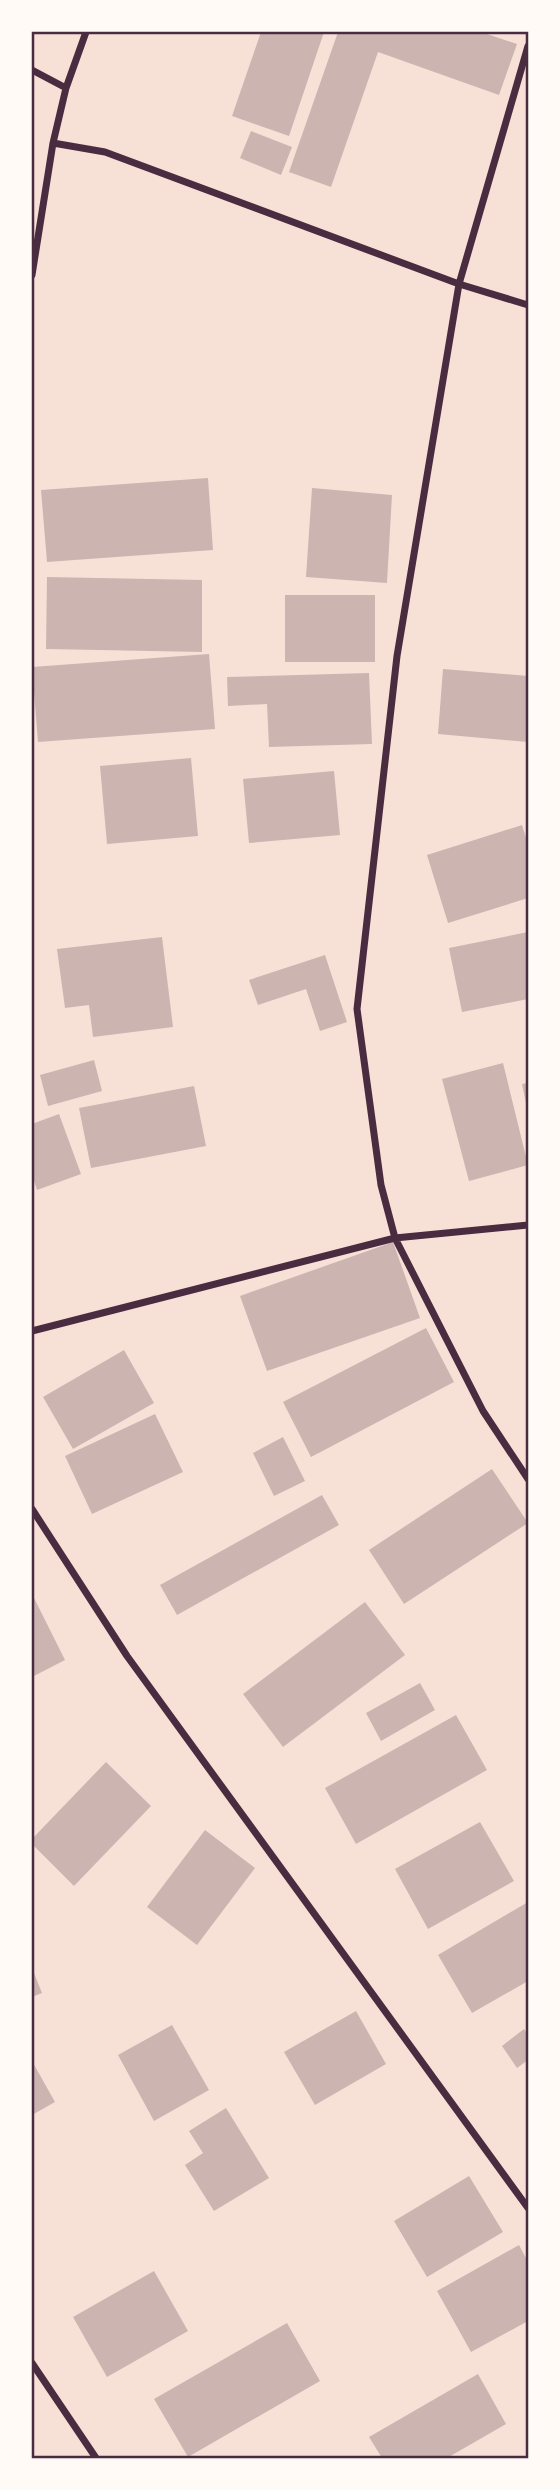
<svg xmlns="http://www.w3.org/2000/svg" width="560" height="2490" viewBox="0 0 560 2490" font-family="'Golos Text',sans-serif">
	<rect width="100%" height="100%" fill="#f7e1d7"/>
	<!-- building -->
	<path fill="#ccb4b1" d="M 261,32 L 324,32 L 289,136 L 232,116 Z
		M 338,32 L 481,32 L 517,44 L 499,95 L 378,52 L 331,187 L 289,172 Z
		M 251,131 L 292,147 L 281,175 L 240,158 Z
		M 208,478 L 213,550 L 47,562 L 41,490 Z
		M 312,488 L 392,495 L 387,583 L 306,577 Z
		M 47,577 L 202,580 L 202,652 L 46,649 Z
		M 285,595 L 375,595 L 375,662 L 285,662 Z
		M 209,654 L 215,729 L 38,742 L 32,667 Z
		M 443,669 L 528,676 L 528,742 L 438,734 Z
		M 369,673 L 372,744 L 269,747 L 267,704 L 228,706 L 227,677 Z
		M 191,758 L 198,836 L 107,844 L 100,766 Z
		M 334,771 L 340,835 L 249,843 L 243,779 Z
		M 522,825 L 528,844 L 528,898 L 448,923 L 427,855 Z
		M 528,932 L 528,999 L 462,1012 L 449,948 Z
		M 162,937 L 173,1027 L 93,1037 L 89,1005 L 65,1008 L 57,949 Z
		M 325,955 L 347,1022 L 320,1031 L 306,989 L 258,1005 L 249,980 Z
		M 94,1060 L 102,1091 L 48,1106 L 40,1075 Z
		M 503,1063 L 528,1165 L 469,1181 L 442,1079 Z
		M 528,1083 L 528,1108 L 527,1108 L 522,1084 Z
		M 194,1086 L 206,1146 L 91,1168 L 79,1108 Z
		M 59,1114 L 81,1174 L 37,1190 L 32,1174 L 32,1124 Z
		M 393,1242 L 420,1318 L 267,1371 L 240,1296 Z
		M 426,1328 L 454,1382 L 311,1457 L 283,1402 Z
		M 124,1350 L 154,1403 L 73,1449 L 43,1397 Z
		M 155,1414 L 183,1472 L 92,1514 L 65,1456 Z
		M 283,1437 L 305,1481 L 274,1496 L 253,1453 Z
		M 492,1469 L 528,1523 L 404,1604 L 369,1550 Z
		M 322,1495 L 339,1525 L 177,1615 L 160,1585 Z
		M 32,1594 L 65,1660 L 32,1677 Z
		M 365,1602 L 405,1655 L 283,1747 L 243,1694 Z
		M 420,1683 L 435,1710 L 381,1741 L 366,1713 Z
		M 456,1715 L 487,1770 L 356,1844 L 325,1788 Z
		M 106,1762 L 151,1806 L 74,1886 L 32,1844 L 32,1839 Z
		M 480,1822 L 514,1881 L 428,1929 L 395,1869 Z
		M 205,1830 L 255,1868 L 197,1945 L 147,1907 Z
		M 528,1902 L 528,1981 L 472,2013 L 438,1955 Z
		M 32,1968 L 42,1993 L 32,1997 Z
		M 356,2011 L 386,2064 L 315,2105 L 284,2052 Z
		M 172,2025 L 209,2090 L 154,2121 L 118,2055 Z
		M 524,2029 L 528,2035 L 528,2060 L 517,2068 L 502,2046 Z
		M 32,2061 L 55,2102 L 32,2115 Z
		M 226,2108 L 269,2178 L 214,2211 L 185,2165 L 203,2153 L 189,2131 Z
		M 469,2176 L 503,2232 L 427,2277 L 394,2221 Z
		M 519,2245 L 528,2262 L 528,2321 L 471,2352 L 437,2291 Z
		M 154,2271 L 188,2331 L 107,2377 L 73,2317 Z
		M 287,2323 L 320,2381 L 188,2457 L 154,2399 Z
		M 478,2374 L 506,2424 L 447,2458 L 382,2458 L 369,2437 Z"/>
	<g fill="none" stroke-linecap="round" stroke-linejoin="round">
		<!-- minor -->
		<path stroke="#4a2c40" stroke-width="7" d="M 528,46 L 459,284 L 397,656 L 357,1009 L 381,1185 L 395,1238 L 483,1411 L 528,1479
			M 32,70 L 66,88
			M 53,143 L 105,152 L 459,284 L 528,305
			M 32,275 L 53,143 L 66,88 L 86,32
			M 32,1331 L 395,1238 L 528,1225
			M 32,1509 L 127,1656 L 528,2208
			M 32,2363 L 96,2458"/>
	</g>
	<!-- border -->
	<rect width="560" height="2490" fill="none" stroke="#fffaf5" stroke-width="66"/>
	<rect x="33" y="33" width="494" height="2424" fill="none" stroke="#4a2c40" stroke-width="2.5"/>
</svg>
